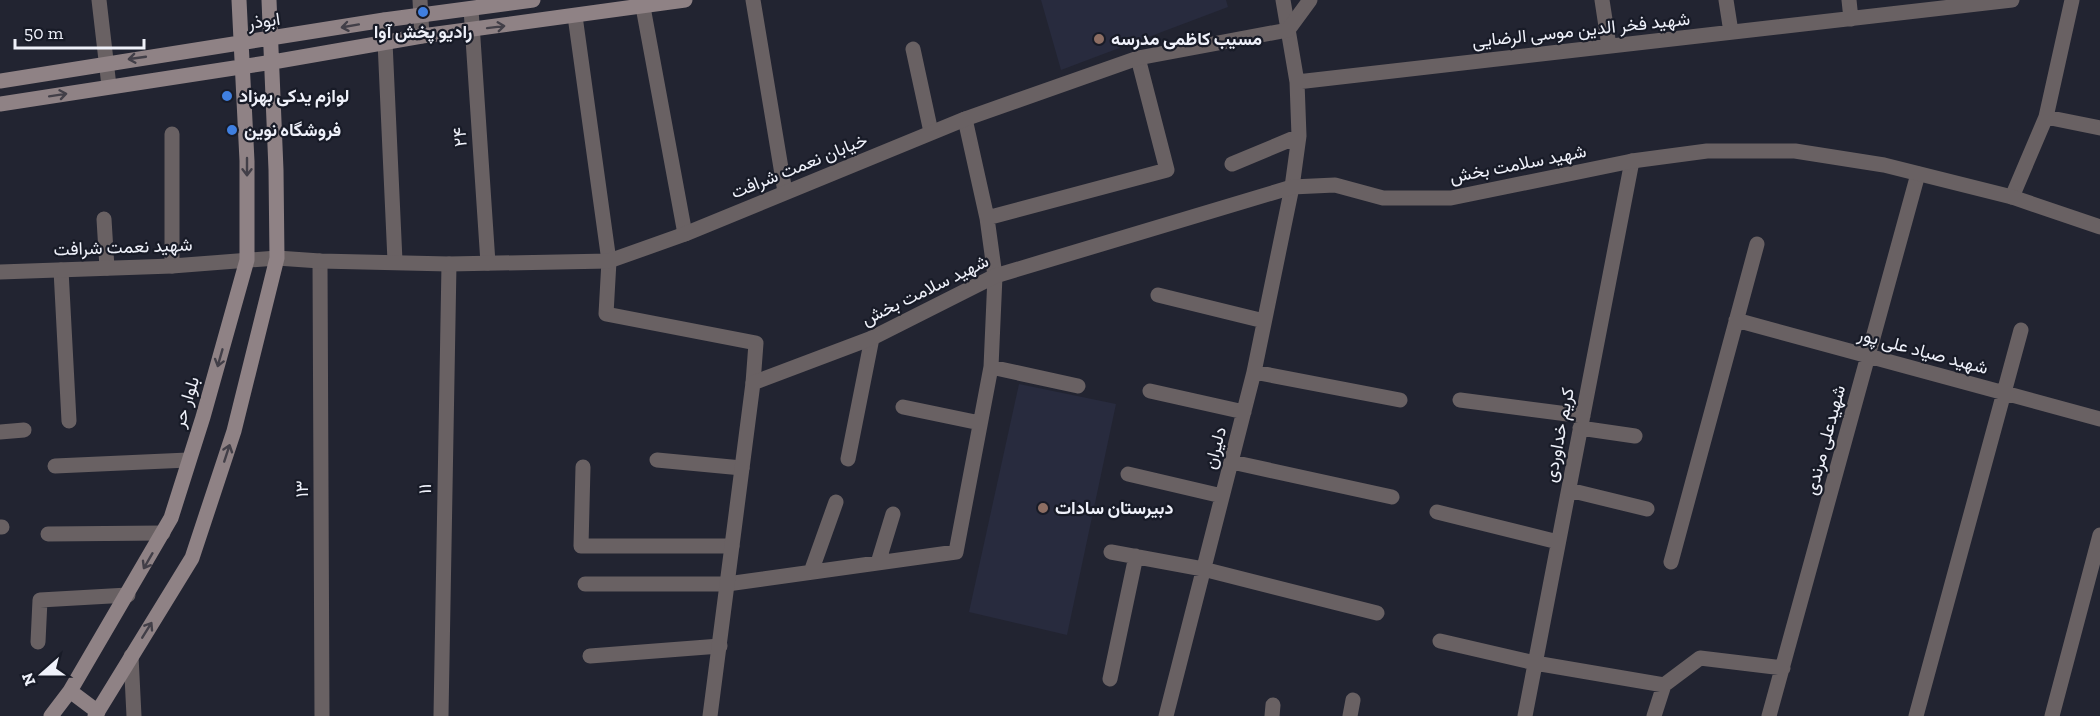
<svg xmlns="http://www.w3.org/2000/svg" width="2100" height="716" viewBox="0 0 2100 716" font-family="'Zilla Slab',Vazirmatn,serif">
	<rect width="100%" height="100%" fill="#222431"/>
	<!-- built -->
	<path fill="#282b3e" d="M 1041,0 L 1226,0 L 1228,7 L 1061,70 Z
		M 1019,384 L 1116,404 L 1067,635 L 969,612 Z"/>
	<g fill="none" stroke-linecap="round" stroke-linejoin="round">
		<!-- minor -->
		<path stroke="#696163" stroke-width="15" d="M 99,0 L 109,86
			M 420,0 L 422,36
			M 753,0 L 785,192
			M 1602,0 L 1609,46
			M 1726,0 L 1731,32
			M 1849,0 L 1851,19
			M 643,7 L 685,234
			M 471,9 L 488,263
			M 575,16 L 609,261 L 606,314 L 756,343 L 753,383
			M 384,20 L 395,261
			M 913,49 L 931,132
			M 1297,82 L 2012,0
			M 2046,117 L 2100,128
			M 1232,164 L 1299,136
			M 2012,197 L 2046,117 L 2072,0
			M 987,218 L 1167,170 L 1138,58
			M 104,219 L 107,268
			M 320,261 L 322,716
			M 172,266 L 172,134
			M 61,270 L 69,421
			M 1158,295 L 1264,321
			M 1736,320 L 2100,419
			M 991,367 L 1078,386
			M 1254,372 L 1400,400
			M 1150,391 L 1244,412
			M 1460,400 L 1583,416
			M 903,407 L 980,423
			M 1580,428 L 1635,436
			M 0,432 L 24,430
			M 848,459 L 872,338
			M 657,460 L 742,468
			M 1232,462 L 1392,497
			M 55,466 L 188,460
			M 583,467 L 581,546 L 732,546
			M 1128,474 L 1222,496
			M 1569,490 L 1647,509
			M 1437,512 L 1558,542
			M 0,527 L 2,527
			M 48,534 L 163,533
			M 1111,552 L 1203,569 L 1377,613
			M 1671,562 L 1757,244
			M 878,563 L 893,514
			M 811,572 L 836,502
			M 585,584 L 727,584 L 956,552 L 991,367 L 995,276 L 987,218 L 965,119
			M 1440,641 L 1535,663 L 1664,685 L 1700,658 L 1783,668
			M 38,642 L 40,600 L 128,595
			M 131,656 L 134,716
			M 590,656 L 720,646
			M 1110,679 L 1136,556
			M 441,716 L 449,264
			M 1166,716 L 1254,372 L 1292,187 L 1299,136 L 1297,82 L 1283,0
			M 1272,716 L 1273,705
			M 1350,716 L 1353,700
			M 1525,716 L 1632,161
			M 1654,716 L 1664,685
			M 1769,716 L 1918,174
			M 1916,716 L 2021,330
			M 2052,716 L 2100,535"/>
		<!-- tertiary -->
		<path stroke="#696163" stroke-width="15" d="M 0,272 L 172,266 L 277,258 L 320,261 L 449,264 L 609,261 L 685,234 L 965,119 L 1138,58 L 1288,30 L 1310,0
			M 710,716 L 753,383 L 872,338 L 995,276 L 1292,187 L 1335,185 L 1383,198 L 1451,198 L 1632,161 L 1707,151 L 1795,151 L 1884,165 L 2012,197 L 2100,227"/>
		<!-- secondary -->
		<path stroke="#8f8285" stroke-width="15" d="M 0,81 L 384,20 L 533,0
			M 0,104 L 273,62 L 422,36 L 685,0
			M 70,691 L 98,712
			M 51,716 L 70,691 L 171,518 L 203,417 L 247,260 L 247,161 L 239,0
			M 95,716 L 192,558 L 234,431 L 277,258 L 276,170 L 269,0"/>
	</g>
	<!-- one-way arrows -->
	<defs><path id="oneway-shaft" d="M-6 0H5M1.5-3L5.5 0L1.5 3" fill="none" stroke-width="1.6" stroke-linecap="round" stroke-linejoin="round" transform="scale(1.5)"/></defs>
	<g stroke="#423f48">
		<use href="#oneway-shaft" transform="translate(350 26) rotate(170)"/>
		<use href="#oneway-shaft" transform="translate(496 27) rotate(-7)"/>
		<use href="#oneway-shaft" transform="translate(137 58) rotate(172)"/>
		<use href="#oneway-shaft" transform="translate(58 95) rotate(-9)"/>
		<use href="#oneway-shaft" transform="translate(247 167) rotate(90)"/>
		<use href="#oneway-shaft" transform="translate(220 358) rotate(106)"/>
		<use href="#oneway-shaft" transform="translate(227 453) rotate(-72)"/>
		<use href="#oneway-shaft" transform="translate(148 561) rotate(120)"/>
		<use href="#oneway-shaft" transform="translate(147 630) rotate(-58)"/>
	</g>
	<!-- markers -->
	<g fill="#3f7fe0" stroke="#181b27" stroke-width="2">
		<circle cx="423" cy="12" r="6"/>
		<circle cx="227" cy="96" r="6"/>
		<circle cx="232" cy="130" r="6"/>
	</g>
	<g fill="#8d6e63" stroke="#181b27" stroke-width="2">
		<circle cx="1099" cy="39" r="6"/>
		<circle cx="1043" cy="508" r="6"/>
	</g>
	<g text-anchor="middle" stroke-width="4.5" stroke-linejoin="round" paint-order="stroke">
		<!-- street labels -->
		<g font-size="18" fill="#eff1fa" stroke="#181b27">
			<text transform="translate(264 21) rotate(-8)" y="6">ابوذر</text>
			<text transform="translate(1581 30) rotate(-6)" y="6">شهید فخر الدین موسی الرضایی</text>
			<text transform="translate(460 137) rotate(-94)" y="6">۲۴</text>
			<text transform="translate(1518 164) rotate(-11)" y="6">شهید سلامت بخش</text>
			<text transform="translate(799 166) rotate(-22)" y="6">خیابان نعمت شرافت</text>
			<text transform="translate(123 247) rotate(-2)" y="6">شهید نعمت شرافت</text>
			<text transform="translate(925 290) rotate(-26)" y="6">شهید سلامت بخش</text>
			<text transform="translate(1923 351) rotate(15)" y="6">شهید صیاد علی پور</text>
			<text transform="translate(186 402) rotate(-73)" y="6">بلوار حر</text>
			<text transform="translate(1559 435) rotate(-79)" y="6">کریم خداوردی</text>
			<text transform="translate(1825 440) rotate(-75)" y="6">شهیدعلی مرندی</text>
			<text transform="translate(1215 448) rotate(-75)" y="6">دلیران</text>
			<text transform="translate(302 489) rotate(-90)" y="6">۱۳</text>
			<text transform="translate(425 489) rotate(-89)" y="6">۱۱</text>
		</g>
		<!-- poi labels -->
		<g font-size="18" font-weight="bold" fill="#eff1fa" stroke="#181b27" text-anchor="start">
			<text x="423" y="38" text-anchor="middle">رادیو پخش آوا</text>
			<text x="1111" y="45">مسیب کاظمی مدرسه</text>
			<text x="239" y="102">لوازم یدکی بهزاد</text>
			<text x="244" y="136">فروشگاه نوین</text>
			<text x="1055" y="514">دبیرستان سادات</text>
		</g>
	</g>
	<!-- north arrow -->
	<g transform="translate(42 674) rotate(249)" stroke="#181b27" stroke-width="4.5" paint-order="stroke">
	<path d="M0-4.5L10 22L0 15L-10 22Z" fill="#eff1fa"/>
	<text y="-9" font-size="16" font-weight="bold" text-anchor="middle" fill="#eff1fa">N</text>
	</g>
	<!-- scale -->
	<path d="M15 39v9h129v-9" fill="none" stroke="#eff1fa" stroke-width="3"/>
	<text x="24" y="39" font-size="18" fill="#eff1fa" stroke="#181b27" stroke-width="4.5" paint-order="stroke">50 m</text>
</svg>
